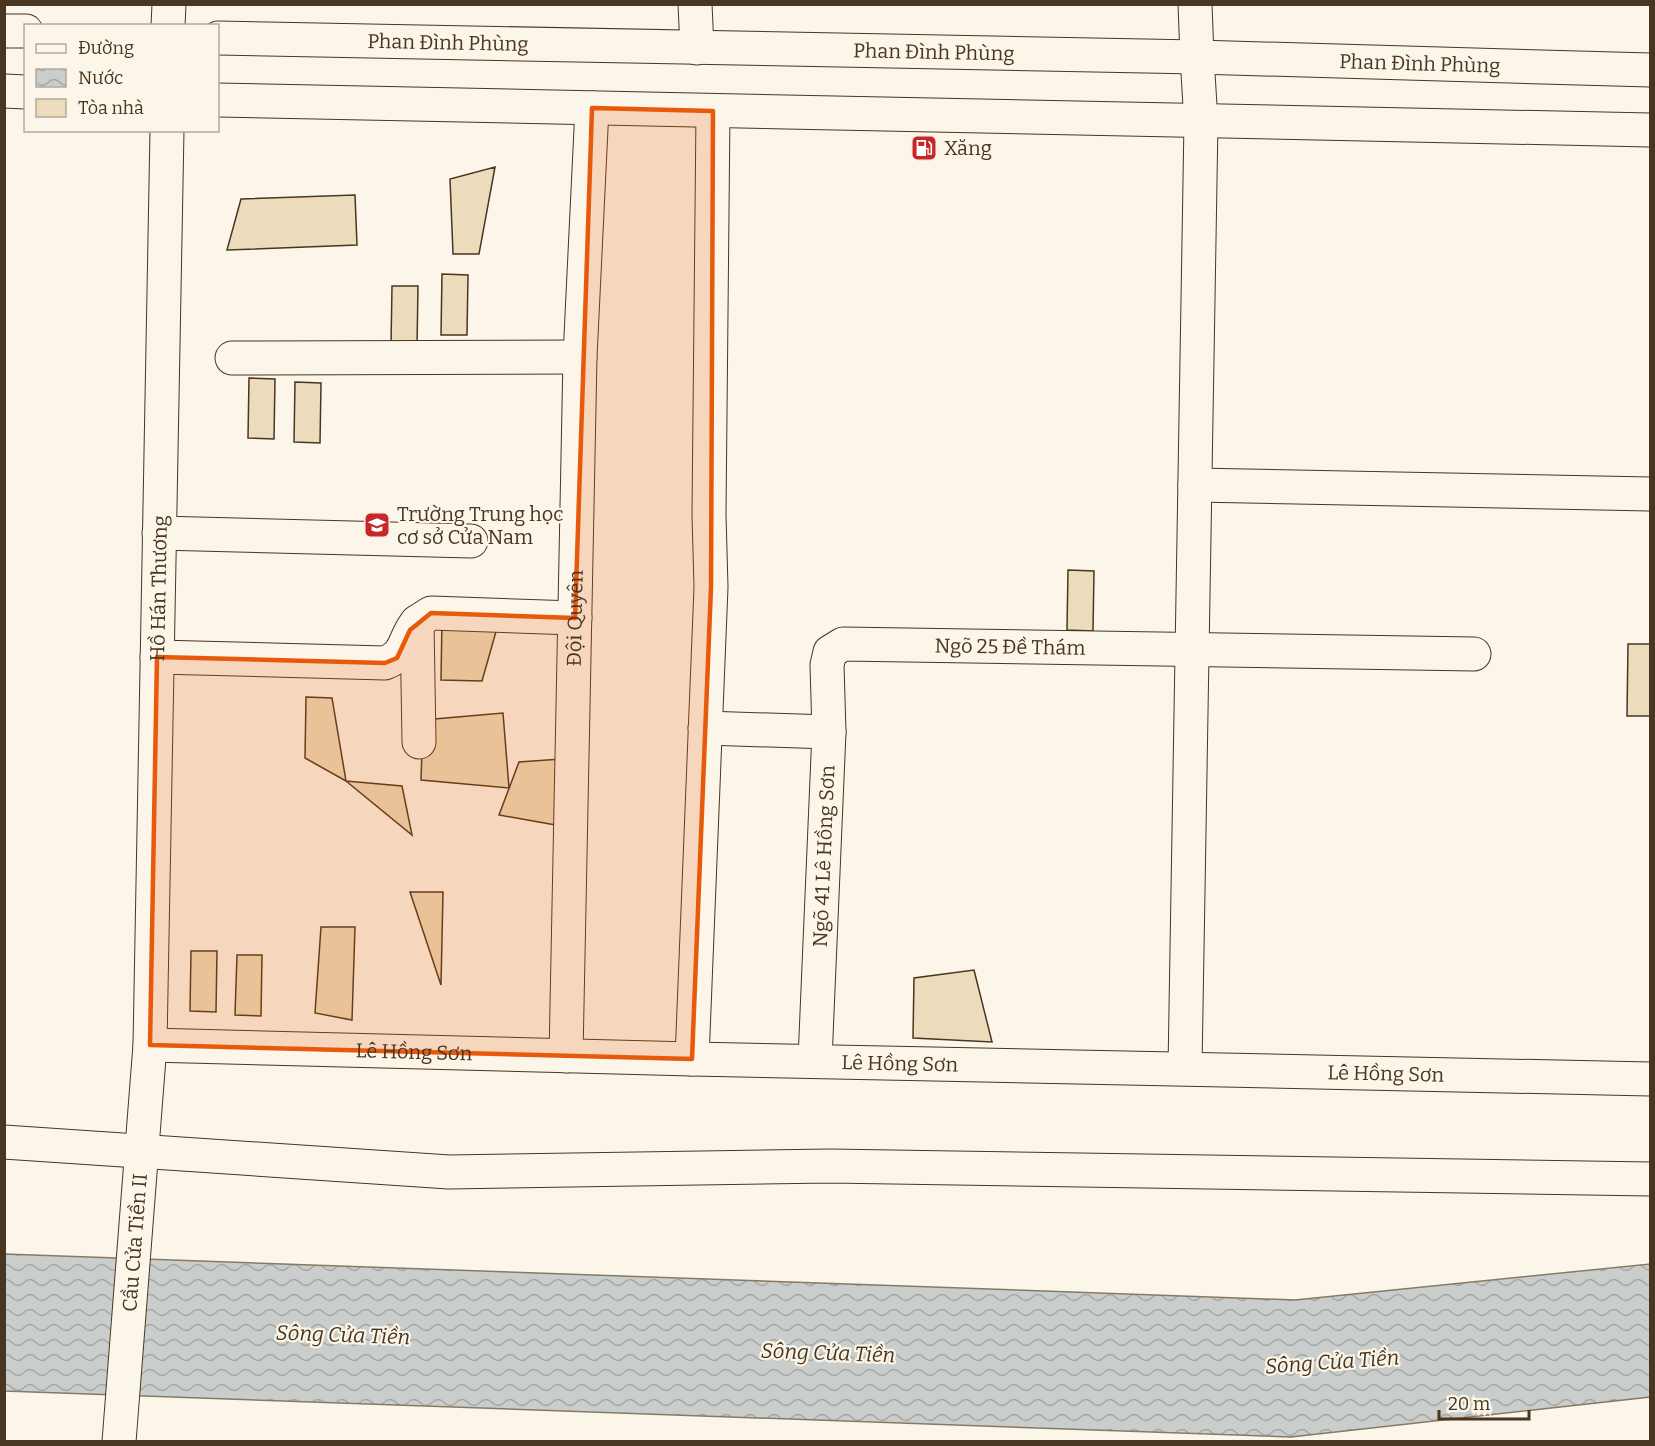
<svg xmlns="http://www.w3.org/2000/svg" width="1655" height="1446" viewBox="0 0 1655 1446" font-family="Bitter,serif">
	<defs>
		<pattern id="water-waves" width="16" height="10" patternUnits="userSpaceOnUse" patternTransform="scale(1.5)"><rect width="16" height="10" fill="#c9cecd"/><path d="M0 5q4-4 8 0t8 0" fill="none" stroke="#a5a8a6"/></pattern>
	</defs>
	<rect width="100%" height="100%" fill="#fbf6e9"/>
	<!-- water -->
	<path fill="url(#water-waves)" stroke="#887966" stroke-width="1.5" d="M 5,1254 L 1295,1300 L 1650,1264 L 1650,1397 L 1291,1437 L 5,1391 Z"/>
	<!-- building -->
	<path fill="#ecdcbc" stroke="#4a3520" stroke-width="1.5" d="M 495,167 L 479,254 L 453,254 L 450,179 Z
		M 355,195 L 357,245 L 227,250 L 241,199 Z
		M 442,274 L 468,275 L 467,335 L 441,335 Z
		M 392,286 L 418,286 L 417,347 L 391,346 Z
		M 249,378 L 275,379 L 274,439 L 248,438 Z
		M 295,382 L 321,383 L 320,443 L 294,442 Z
		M 1068,570 L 1094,571 L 1093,631 L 1067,630 Z
		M 442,620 L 499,621 L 482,681 L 441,680 Z
		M 1628,644 L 1650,644 L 1650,716 L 1627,716 Z
		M 306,697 L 332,698 L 346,781 L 305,758 Z
		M 503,713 L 509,788 L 421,780 L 423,720 Z
		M 561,759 L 567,827 L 499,815 L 519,762 Z
		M 346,781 L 402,786 L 412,835 Z
		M 410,892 L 443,892 L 441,985 Z
		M 321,927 L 355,927 L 352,1020 L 315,1013 Z
		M 191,951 L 217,951 L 216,1012 L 190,1011 Z
		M 237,955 L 262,955 L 261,1016 L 235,1015 Z
		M 974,970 L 992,1042 L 913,1038 L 914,978 Z"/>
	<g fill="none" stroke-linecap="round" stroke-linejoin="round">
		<!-- minor casing -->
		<g stroke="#4a3520" stroke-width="35">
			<g id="minor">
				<path d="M 695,4 L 697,48"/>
				<path d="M 1195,4 L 1197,57"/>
				<path d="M 168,26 L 169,4"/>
				<path d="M 232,358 L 580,357"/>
				<path d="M 1195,485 L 1650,494"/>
				<path d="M 159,533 L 471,541"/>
				<path d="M 157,657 L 385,663 C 408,654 403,638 417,622"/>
				<path d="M 705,728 L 829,732"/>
				<path d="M 419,742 L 417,622 L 431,613 L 575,618"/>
				<path id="s1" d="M 150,1045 L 692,1059 L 1650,1079"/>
				<path id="s2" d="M 566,1056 L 580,357 L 592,108"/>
				<path d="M 692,1059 L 711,587 L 709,515 L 713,111"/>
				<path id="s3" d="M 815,1060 L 829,732 L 827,665 L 830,652 L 843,644 L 1474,654"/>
				<path d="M 1185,1068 L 1201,122"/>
				<path d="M 4,1142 L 449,1172 L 830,1166 L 1650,1179"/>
				<path id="s4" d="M 119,1442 L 150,1045 L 167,130"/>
			</g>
		</g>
		<!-- major casing -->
		<g stroke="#4a3520" stroke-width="35">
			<path id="major" d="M 1197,57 L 1201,122"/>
		</g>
		<!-- highway casing -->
		<g stroke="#4a3520" stroke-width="35">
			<g id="highway">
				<path d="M 4,31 L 26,31"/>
				<path id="s5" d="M 218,38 L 1197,57 L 1650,70"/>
				<path d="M 4,91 L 26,92"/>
				<path d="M 218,100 L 1650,130"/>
			</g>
		</g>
		<!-- minor -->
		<use href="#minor" stroke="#fbf6e9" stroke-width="33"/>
		<!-- major -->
		<use href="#major" stroke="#fbf6e9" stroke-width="33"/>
		<!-- highway -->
		<use href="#highway" stroke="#fbf6e9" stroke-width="33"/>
	</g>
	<!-- marked area -->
	<path fill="#e8590c" fill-opacity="0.2" stroke="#e8590c" stroke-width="4.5" stroke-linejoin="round" d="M 592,108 L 713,111 L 711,587 L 692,1059 L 150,1045 L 157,657 L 385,663 L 397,658 L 410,630 L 431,613 L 575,618 Z"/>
	<!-- icons -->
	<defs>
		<g id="fuel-square" transform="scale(1.35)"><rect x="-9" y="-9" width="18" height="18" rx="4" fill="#c62828" stroke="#fbf6e9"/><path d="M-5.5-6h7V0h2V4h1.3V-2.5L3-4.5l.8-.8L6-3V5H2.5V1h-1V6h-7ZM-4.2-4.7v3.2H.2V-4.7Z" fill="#fff"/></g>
		<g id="school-square" transform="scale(1.35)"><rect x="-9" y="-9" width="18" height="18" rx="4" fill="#c62828" stroke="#fbf6e9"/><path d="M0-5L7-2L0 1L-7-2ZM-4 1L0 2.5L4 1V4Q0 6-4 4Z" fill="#fff"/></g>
	</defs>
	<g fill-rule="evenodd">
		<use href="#fuel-square" x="924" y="148"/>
		<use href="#school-square" x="377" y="525"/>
	</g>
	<g text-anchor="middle" stroke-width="4.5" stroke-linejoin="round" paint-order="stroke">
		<!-- street labels -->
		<g font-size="20" fill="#4a3520" stroke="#fbf6e9">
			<text dy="7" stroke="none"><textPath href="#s5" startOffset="230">Phan Đình Phùng</textPath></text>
			<text dy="7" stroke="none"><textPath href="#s5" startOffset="716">Phan Đình Phùng</textPath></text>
			<text dy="7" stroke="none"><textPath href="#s5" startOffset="1202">Phan Đình Phùng</textPath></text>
			<text dy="7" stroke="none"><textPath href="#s4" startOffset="855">Hồ Hán Thương</textPath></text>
			<text dy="7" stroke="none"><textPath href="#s2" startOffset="438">Đội Quyên</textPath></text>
			<text dy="7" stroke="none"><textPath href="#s3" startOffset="591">Ngõ 25 Đề Thám</textPath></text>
			<text dy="7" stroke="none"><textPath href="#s3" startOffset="204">Ngõ 41 Lê Hồng Sơn</textPath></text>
			<text dy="7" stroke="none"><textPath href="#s1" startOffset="264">Lê Hồng Sơn</textPath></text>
			<text dy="7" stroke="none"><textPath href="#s1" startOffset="750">Lê Hồng Sơn</textPath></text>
			<text dy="7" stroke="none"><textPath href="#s1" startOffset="1236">Lê Hồng Sơn</textPath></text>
			<text dy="7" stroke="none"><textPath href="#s4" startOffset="200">Cầu Cửa Tiền II</textPath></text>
		</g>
		<!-- poi labels -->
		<g font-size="20" fill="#4a3520" stroke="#fbf6e9" text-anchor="start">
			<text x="944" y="155">Xăng</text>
			<text x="397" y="521">Trường Trung học<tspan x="397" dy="23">cơ sở Cửa Nam</tspan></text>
		</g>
		<!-- water labels -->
		<g font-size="21" font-style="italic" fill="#4a3520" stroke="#fbf6e9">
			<text transform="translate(343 1335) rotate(2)" y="7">Sông Cửa Tiền</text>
			<text transform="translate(828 1353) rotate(2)" y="7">Sông Cửa Tiền</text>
			<text transform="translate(1332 1362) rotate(-4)" y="7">Sông Cửa Tiền</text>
		</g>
	</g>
	<!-- border -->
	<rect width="1655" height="1446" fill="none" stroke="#4a3520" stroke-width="12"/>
	<!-- legend -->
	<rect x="24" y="24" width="195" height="108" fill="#fbf6e9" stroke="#b4a999" stroke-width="1.5"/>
	<rect x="36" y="44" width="30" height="9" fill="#fbf6e9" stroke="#b4a999" stroke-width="1.5"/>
	<text x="78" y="54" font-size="18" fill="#4a3520">Đường</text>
	<rect x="36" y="69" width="30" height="18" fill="url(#water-waves)" stroke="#b4a999" stroke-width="1.5"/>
	<text x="78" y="84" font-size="18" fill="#4a3520">Nước</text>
	<rect x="36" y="99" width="30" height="18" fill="#ecdcbc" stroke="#b4a999" stroke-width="1.5"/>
	<text x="78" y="114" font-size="18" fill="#4a3520">Tòa nhà</text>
	<!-- scale -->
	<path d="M1439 1410v9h90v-9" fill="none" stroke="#4a3520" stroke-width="3"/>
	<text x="1448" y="1410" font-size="18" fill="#4a3520" stroke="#fbf6e9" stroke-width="4.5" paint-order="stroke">20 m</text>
</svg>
